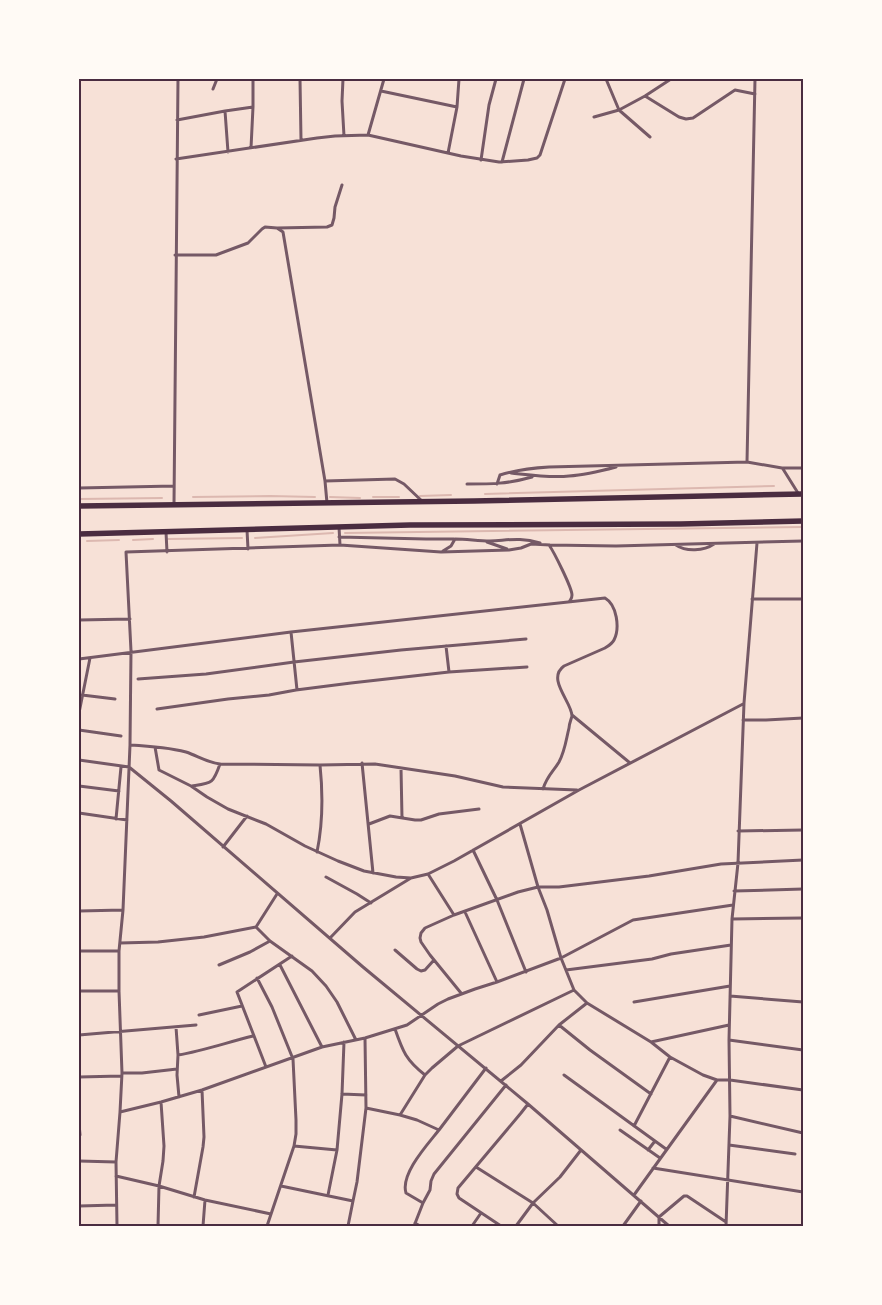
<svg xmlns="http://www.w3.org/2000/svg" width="882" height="1305" viewBox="0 0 882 1305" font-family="Lato,sans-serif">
	<rect width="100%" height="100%" fill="#f7e1d7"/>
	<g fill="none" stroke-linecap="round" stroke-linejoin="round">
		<!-- stream -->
		<path stroke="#dcb8b0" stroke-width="2" d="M 485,494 L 774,486
			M 420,496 L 451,495
			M 193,497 L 270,496 L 315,497
			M 330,497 L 360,498
			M 373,497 L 399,497
			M 79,499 L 162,498
			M 345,533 L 803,527
			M 255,538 L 333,533
			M 168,539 L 242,538
			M 133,540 L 153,539
			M 87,541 L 119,540"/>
		<!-- minor -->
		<path stroke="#755966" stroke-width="3" d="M 300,79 L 301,140
			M 343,79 L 342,101 L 344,136
			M 606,79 L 619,110 L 650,137
			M 213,89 L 217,79
			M 381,91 L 457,107
			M 645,96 L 679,117 L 686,119 L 693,118 L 735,90 L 755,94
			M 225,111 L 228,152
			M 594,117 L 619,110 L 645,96 L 671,79
			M 177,120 L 225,111 L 253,107
			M 368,135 L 384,79
			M 251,148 L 253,107 L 253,79
			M 448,153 L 457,107 L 459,79
			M 176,159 L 317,138 L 335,136 L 368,135 L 461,156 L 499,162 L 528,160 L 537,158 L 540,155 L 565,79
			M 481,160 L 489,105 L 496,79
			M 502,162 L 524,79
			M 277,228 L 327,227 L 332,225 L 334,218 L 335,207 L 342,185
			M 175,255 L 216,255 L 248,243 L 262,229 L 265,227 L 277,228 L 283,232 L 325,481 L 327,503
			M 747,462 L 755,79
			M 783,469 L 798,493
			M 511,473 C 530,475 550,478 569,476 C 585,475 601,471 616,467
			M 325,481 L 395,479 L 404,484 L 423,502
			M 467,484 C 491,484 508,484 532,477
			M 497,484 L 500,475 C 516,470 532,468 549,467 L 747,462 L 782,468 L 803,468
			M 79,488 L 174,486
			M 174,504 L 178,79
			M 339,527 L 340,545
			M 247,530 L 248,549
			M 166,532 L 167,552
			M 339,537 L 426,539 L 454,539
			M 487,542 L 507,549
			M 549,545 C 554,552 572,588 572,595 C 572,599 571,599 569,602
			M 676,545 C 686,552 704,551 714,544
			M 443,551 L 451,546 L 455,539 C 467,539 478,541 490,541 C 510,540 520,537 540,543
			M 752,599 L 803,599
			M 79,620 L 130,619
			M 291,632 L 297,690
			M 446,646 L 449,672
			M 79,659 L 291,632 L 605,598 C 617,605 620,628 614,640 C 612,644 608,646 605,648 L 564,666 C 546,679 572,702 572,716 C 571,720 569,724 569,728 C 566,740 565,751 559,762 C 553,772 547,776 543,789
			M 138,679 L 206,674 L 294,662 L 401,650 L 526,639
			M 82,695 L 115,699
			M 157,709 L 228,699 L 269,695 L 296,690 L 351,683 L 449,672 L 527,667
			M 79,713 L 90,658
			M 572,715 L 630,763
			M 743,720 L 766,720 L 803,718
			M 79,730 L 121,736
			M 130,745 C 149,746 167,747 186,752 C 198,756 206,762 220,764 L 320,765 L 375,764 L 455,776 L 503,787 L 577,790
			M 155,747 L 159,770 L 191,786 L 207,797 L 228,809 L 266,824 L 305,846 L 338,861 L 364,871 L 396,877 L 411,878 L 428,874 L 454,861 L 579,790 L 743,704
			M 79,760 L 129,767 L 171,801 L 363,967 L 528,1104 L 669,1226
			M 362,763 L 373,873
			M 401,768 L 402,818
			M 79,786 L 119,791
			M 192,786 C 212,783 213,784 220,764
			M 79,813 L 127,820
			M 116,819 L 121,767
			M 369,824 L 390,816 L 415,820 L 421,820 L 439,814 L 479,809
			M 520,824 L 538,887 L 547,910 L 561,958 L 574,990 L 587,1003
			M 738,831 L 803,830
			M 223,847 L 247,816
			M 473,850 L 497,900 L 526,972
			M 317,852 C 323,823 323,794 320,765
			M 428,874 L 454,915
			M 326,877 L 357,894 L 371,903
			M 734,891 L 803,889
			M 79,911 L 123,910
			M 465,912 L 497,982
			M 732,919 L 803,918
			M 256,927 L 277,894
			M 330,938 L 355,912 L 411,878
			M 120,943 L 158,942 L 204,937 L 256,927 L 270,941 L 312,971 L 326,986 L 337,1002 L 356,1040
			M 395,950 L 417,969 L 421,971 L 425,970 L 434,960
			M 79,951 L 119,951
			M 219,965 L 250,952 L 270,941
			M 280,965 L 322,1047
			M 566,970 L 652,959 L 671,954 L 731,945
			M 257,978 L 272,1007 L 293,1059 L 296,1120 L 296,1134 L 294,1146 L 267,1226
			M 79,991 L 119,991
			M 461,993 L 430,955 L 421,942 L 420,938 L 421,933 L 425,928 L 454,915 L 518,892 L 538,887 L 559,887 L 649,876 L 721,864 L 803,860
			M 730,996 L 803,1002
			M 634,1002 L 730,986
			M 199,1015 L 242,1006
			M 559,1025 L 590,1050 L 651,1094
			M 176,1027 L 178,1055
			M 395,1029 C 403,1052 406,1060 425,1075
			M 79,1035 L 196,1025
			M 729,1040 L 803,1050
			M 651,1042 L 729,1025
			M 266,1067 L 237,992 L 292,956
			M 122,1073 L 142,1073 L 177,1069
			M 564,1075 L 666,1149
			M 79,1077 L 121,1076
			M 501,1081 L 521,1065 L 559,1025 L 587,1003 L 651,1042 L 670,1057 L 703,1075 L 717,1080 L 730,1080 L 803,1090
			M 342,1094 L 366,1095
			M 179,1097 L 177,1075 L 178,1055 C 203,1051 228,1042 253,1036
			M 366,1108 L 400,1115 L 417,1120 L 439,1130 L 486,1068
			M 120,1112 L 161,1102 L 202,1090 L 322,1047 L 365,1038 L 407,1025 L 438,1004 L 448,999 L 475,989 L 497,982 L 561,958 L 633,920 L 733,905
			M 400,1115 L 425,1075 L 432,1068 L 458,1046 L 574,990
			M 730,1116 L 803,1133
			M 79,1124 L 80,1135
			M 634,1126 L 670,1057
			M 620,1130 L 660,1158
			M 729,1145 L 795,1154
			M 294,1146 L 337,1150
			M 648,1150 L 655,1141
			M 79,1161 L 116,1162
			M 476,1167 L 533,1203 L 558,1226
			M 653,1168 L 803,1192
			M 116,1176 L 159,1186 L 205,1200 L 271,1214
			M 281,1186 L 353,1201 L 357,1182 L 366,1108 L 365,1038
			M 328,1195 L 337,1150 L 342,1094 L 344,1042
			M 634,1195 L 717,1080
			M 194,1197 L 203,1147 L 204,1137 L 202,1090
			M 423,1203 L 406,1193 C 400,1174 428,1144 439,1130
			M 79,1206 L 116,1205
			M 415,1223 L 420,1226
			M 117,1226 L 116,1162 L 120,1112 L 122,1073 L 119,991 L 119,951 L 123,910 L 130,745 L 131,651 L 126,552 L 340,545 L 441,552 L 509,550 L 521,548 L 531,544 L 550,545 L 616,546 L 803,541
			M 158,1226 L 159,1186 L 163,1161 L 164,1146 L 161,1102
			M 203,1226 L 205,1200
			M 348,1226 L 353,1201
			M 414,1226 L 423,1203 L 430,1190 L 431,1181 L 434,1174 L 506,1085
			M 472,1226 L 481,1213
			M 501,1226 L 459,1198 L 457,1194 L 458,1188 L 521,1113 L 528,1104
			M 516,1226 L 533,1203 L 560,1177 L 581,1150
			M 623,1226 L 641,1201
			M 659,1226 L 659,1217 L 684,1196 L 687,1196 L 726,1222
			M 726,1226 L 730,1116 L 729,1040 L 732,919 L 738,863 L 744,703 L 757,543"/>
		<!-- motorway -->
		<path stroke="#4a2c40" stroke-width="5.5" d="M 79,506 L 474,501 L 803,494
			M 79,534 L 410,525 L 681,524 L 803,521"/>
	</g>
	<!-- border -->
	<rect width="882" height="1305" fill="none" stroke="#fffaf5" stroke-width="160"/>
	<rect x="80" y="80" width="722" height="1145" fill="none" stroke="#4a2c40" stroke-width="2"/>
</svg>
